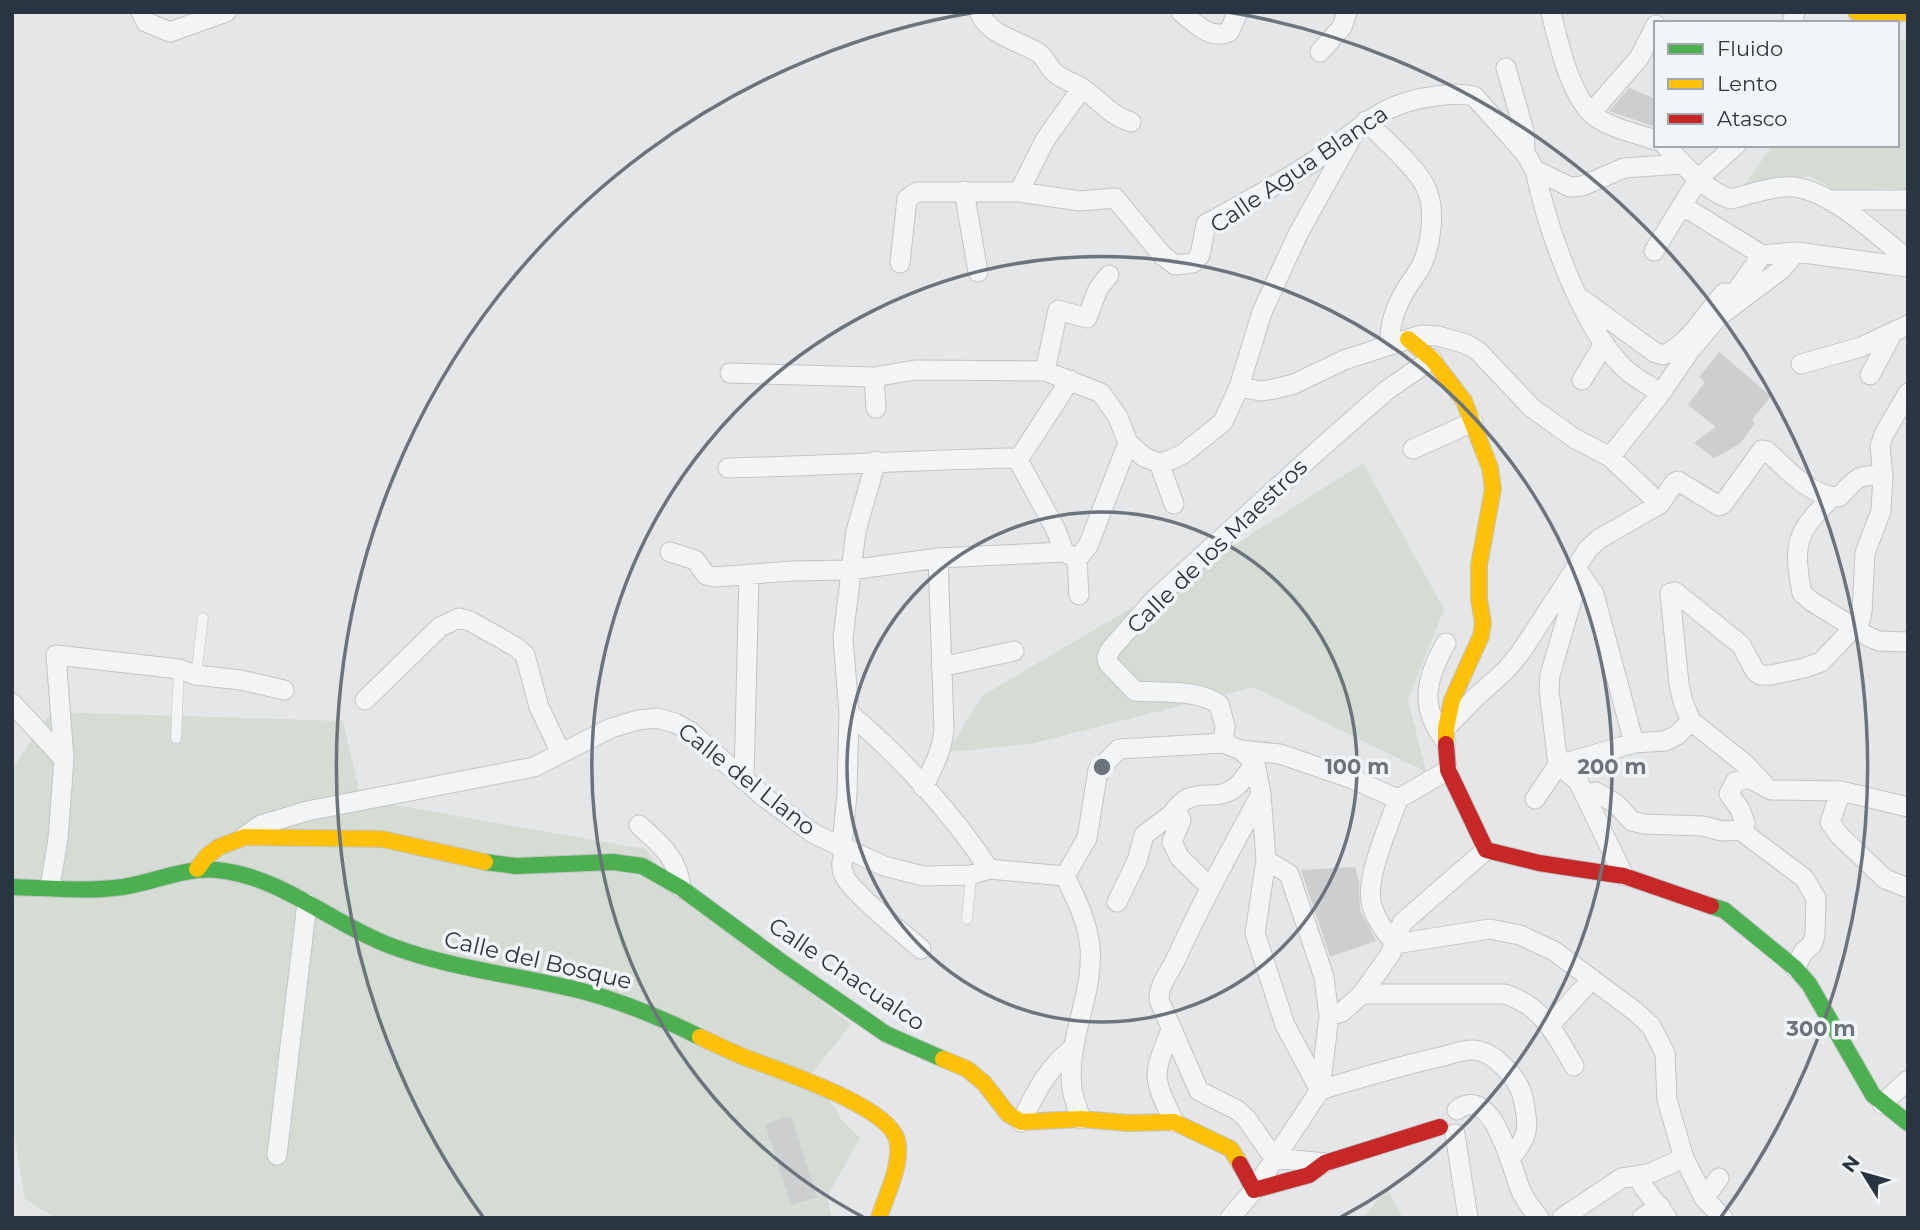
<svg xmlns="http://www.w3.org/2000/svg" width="1920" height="1230" viewBox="0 0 1920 1230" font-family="Montserrat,sans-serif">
	<rect width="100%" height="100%" fill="#e4e6e8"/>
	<!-- green -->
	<path fill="#d5dcd4" d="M 1908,39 L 1908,190 L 1881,188 L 1848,198 L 1810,176 L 1744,185 L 1773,145 L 1897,145 L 1897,40 Z
		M 1363,463 L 1444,609 L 1408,700 L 1426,772 L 1253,687 L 1031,744 L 950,752 L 953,743 L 982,696 L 1184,577 Z
		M 51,712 L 343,721 L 361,799 L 645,849 L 686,900 L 851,1024 L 812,1073 L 841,1119 L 860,1138 L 827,1197 L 832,1218 L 56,1218 L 25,1199 L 12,1122 L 12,770 Z
		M 1387,1189 L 1403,1218 L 1363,1218 Z"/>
	<!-- building -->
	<path fill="#ccced0" d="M 1629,88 L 1656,99 L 1656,127 L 1609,111 Z
		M 1719,352 L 1771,396 L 1752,420 L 1755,423 L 1740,444 L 1714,458 L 1694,443 L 1716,427 L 1688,405 L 1705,382 L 1699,377 Z
		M 1355,867 L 1359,882 L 1360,910 L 1376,941 L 1330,957 L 1301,870 Z
		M 791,1116 L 817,1197 L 791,1205 L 765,1124 Z"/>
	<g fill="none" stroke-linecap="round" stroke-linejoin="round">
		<!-- lane casing -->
		<g stroke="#c2c4c6" stroke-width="11">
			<path id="lane" d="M 196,675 L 203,618
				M 176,738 L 179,669
				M 967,919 L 971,875"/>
		</g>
		<!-- street casing -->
		<g stroke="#c2c4c6" stroke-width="21">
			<path id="street" d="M 141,12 L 146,22 L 170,32 L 226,12
				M 979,12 C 990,36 1017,40 1037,52 C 1045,56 1047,66 1054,72 C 1062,80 1073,82 1082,88 C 1100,100 1109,115 1131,122
				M 1181,12 C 1196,24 1210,40 1229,32 L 1238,12
				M 1551,12 C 1558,41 1569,91 1591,113 C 1607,128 1635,133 1656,140
				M 1792,23 L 1795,12
				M 1320,52 L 1342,27 L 1347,12
				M 1506,68 L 1524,131 L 1525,153
				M 1591,113 L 1639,58 L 1656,25
				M 1366,121 C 1383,139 1412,163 1424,184 C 1438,208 1431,254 1415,276 C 1400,296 1389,319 1390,344
				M 1665,145 C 1683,164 1706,192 1731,199 C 1748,195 1766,188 1784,187 C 1824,183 1877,235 1908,260
				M 1535,170 C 1547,228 1580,322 1621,365 C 1632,377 1647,384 1661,393
				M 964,191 L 978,272
				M 1019,192 L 1045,140 L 1082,88
				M 1829,200 L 1908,200
				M 1683,206 L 1762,255 L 1796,252
				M 1654,251 L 1699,178 L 1736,145
				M 900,263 L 907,199 L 917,192 L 1019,192 L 1080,201 L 1115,198 L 1163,256 L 1175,265 L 1193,263 L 1200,255 L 1206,224 C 1242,204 1280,184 1314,161 C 1360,131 1377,103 1436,96 C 1449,94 1461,93 1474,96 L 1525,153 L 1535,170 L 1570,187 L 1582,186 L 1624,168 L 1682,164
				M 1743,298 L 1736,294 L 1737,290 L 1762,255
				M 1583,300 L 1654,352 L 1663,355 C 1690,344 1705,314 1724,293 L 1736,294
				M 1801,364 L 1861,347 L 1908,325
				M 1045,371 L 1058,310 L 1087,318 L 1098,289 L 1109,275
				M 730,373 L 874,377 L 915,370 L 1045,371 L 1101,393 L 1118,417 L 1128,443 L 1144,457 L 1159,463 L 1170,460 L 1183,454 L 1223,422 L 1239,387 L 1262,312 L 1298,234 L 1353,135
				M 1870,375 L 1892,334
				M 874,377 L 876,408
				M 1582,380 L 1604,344
				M 1239,387 L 1261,391 L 1274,389 L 1294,384 L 1344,360 L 1421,335 L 1438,336 L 1466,344 L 1478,351 L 1532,408 L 1574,438 L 1610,457 L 1660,504
				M 1413,449 L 1473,422
				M 1610,457 L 1661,393 L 1691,349 L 1718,317 L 1782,269 L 1796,252 L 1908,267
				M 1018,460 L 1056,530 L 1064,552
				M 1018,460 L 1070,380
				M 1159,463 L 1174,504
				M 728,468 C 822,466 917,460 1011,458 L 1018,460
				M 1832,497 C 1797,532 1792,542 1802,593 L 1811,601 L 1869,637 L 1879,641 L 1908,642
				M 670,552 L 695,560 L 706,575 L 715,577 L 792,571 L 850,570 L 938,558 L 1064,552 L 1077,559
				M 1077,559 L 1088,546 L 1128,443
				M 1077,559 L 1079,595
				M 1576,568 L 1594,594 L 1634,743
				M 1576,572 L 1576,586 L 1550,675 L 1549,690 L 1558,765 L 1578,781 L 1624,876
				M 941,667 L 1014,651
				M 365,700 L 440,627 L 459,618 L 470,621 L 516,647 L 525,655 L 539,707 L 561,753
				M 12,703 L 64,759
				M 849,713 C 900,756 952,813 989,869
				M 1691,721 L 1683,702 L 1679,684 L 1670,593 L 1675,592 L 1741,645 L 1755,671 L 1760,675 L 1771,675 L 1804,668 L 1821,662 L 1860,621 L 1862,612 L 1865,553 L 1881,511 L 1883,477 L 1880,446 L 1884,434 L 1908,393
				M 1691,721 L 1745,764 L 1764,784
				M 1447,727 L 1476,697 L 1506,670 L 1521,652 L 1588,549 L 1599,539 L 1660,504 L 1674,483 L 1678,481 L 1719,506 L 1723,504 L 1762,450 L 1767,451 C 1787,469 1809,496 1839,497 C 1856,480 1857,472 1883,477
				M 1446,742 C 1419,707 1425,680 1446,643
				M 1223,743 L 1225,726 L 1219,704 C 1195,689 1163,693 1135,691 L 1108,663 L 1107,657 L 1110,650 L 1154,600 L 1323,446 L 1387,390 L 1432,359
				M 1241,750 L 1255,763 L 1261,794 L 1266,860 L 1255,933 L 1285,1025 L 1320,1090
				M 1558,765 L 1634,743 L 1665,741 L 1677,735 L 1691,721
				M 744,780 L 749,574
				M 923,787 C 933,768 942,751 944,729 L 938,558
				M 1841,791 L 1830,822 L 1839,835 L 1885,879 L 1908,888
				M 1261,794 C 1231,849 1201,904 1175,961 C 1168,975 1159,984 1159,1000 L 1199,1091 L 1237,1110 L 1246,1118 L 1274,1158 L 1325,1163
				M 1585,794 L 1596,792 L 1615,803 L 1632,821 L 1644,824 L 1703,826 L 1722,831 L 1740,830
				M 1535,799 L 1558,765
				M 1172,814 C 1193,781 1215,806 1237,786 C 1244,780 1249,771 1255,763
				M 639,825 C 660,844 678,858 681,888
				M 1740,830 L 1745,823 L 1740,809 L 1729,794 L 1735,782 L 1749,778 L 1771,790 L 1841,791 L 1908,807
				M 1740,830 L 1804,878 L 1816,898 L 1815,935 L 1812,945 L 1804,951 L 1795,968
				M 245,836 L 261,825 L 307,811 L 534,767 L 611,728 L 638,720 L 657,718 L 675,723 L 691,732 L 764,797 L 814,834 L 884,866 L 923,876 L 971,875 L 989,869 L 1065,876
				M 842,845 L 847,794 L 849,713 L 843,638 L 856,531 L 876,461
				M 847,848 C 842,855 840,867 844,875 C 850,891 905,935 921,949
				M 1065,876 L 1087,838 L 1098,770 L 1119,749 L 1223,743 L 1241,750 L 1280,754 L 1350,778 L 1398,799 L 1448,770
				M 1065,876 C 1076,899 1088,922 1090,948 C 1094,995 1066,1040 1072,1088 C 1073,1098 1078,1109 1081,1119
				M 50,887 L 58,839 L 64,759 L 56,655 L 179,669 L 196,675 L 241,680 L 284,690
				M 1117,902 L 1137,861 L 1144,835 L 1172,814 L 1179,816 L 1181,820 L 1172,842 L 1180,858 L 1211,888
				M 1395,944 L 1490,929 L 1520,935 L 1554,951 L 1636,1012 L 1651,1026 L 1665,1053 L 1667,1100 L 1684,1158 L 1704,1198 L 1723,1218
				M 1395,944 C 1386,932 1376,921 1372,906 C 1364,878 1389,827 1398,799
				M 1362,994 L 1391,953 L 1402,923 L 1486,850
				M 1329,1016 L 1342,1012 L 1362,994 L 1505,994 C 1542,1006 1556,1034 1574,1066
				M 1551,1024 L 1592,979
				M 1171,1030 C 1152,1077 1152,1076 1174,1122
				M 1320,1090 C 1360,1078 1399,1066 1440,1057 C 1450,1055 1461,1050 1471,1050 C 1493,1049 1519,1079 1523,1098 C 1529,1125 1530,1136 1511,1157
				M 1882,1104 L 1908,1080
				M 1457,1110 C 1493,1082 1512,1170 1521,1191 C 1525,1200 1532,1209 1539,1218
				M 1021,1122 C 1036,1092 1047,1068 1074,1047
				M 1455,1134 L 1468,1218
				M 277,1155 L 307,903
				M 1638,1176 C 1644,1193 1658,1202 1667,1218
				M 1704,1198 L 1719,1178
				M 1230,1218 L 1254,1190 L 1320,1090 L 1329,1016 L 1324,977 L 1289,874 L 1266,860
				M 1562,1218 L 1622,1178 L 1648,1174 L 1684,1158
				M 1642,1218 L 1660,1206"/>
		</g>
		<!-- fast casing -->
		<g stroke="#c2c4c6" stroke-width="18">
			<path id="fast" d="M 485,862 L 516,866 L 613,862 L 642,866 L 681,888 L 783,963 L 886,1034 L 943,1059
				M 12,887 C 49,888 86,892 123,887 C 154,882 185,867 217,870 C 281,876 332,924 391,946 C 452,969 518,975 582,991 C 623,1002 662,1018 700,1037
				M 1711,906 L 1724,910 L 1795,968 L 1809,984 L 1873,1095 L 1908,1123"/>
		</g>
		<!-- slow casing -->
		<g stroke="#c2c4c6" stroke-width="18">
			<path id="slow" d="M 1856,12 L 1908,13
				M 1408,339 L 1432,359 L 1464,401 L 1490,468 L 1493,489 L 1479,565 L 1479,599 L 1483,623 L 1481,636 L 1452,700 L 1446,728 L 1446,744
				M 197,869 L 207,856 L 219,847 L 245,837 L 382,839 L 485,862
				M 700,1037 C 715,1044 729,1051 744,1057 C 777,1070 888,1105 897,1140 C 903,1164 886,1195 879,1218
				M 943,1059 L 967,1069 L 984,1083 L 1008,1114 L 1021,1122 L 1081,1119 L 1128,1123 L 1174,1122 L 1231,1149 L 1240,1164"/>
		</g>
		<!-- jam casing -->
		<g stroke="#c2c4c6" stroke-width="18">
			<path id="jam" d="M 1446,744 L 1448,770 L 1486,850 L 1539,863 L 1624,876 L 1711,906
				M 1240,1164 L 1254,1190 L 1309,1175 L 1325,1163 L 1440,1127"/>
		</g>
		<!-- lane -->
		<use href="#lane" stroke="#f2f4f5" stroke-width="10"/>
		<!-- street -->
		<use href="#street" stroke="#f2f4f5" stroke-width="19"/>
		<!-- fast -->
		<use href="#fast" stroke="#4caf50" stroke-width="16"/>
		<!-- slow -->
		<use href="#slow" stroke="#ffc107" stroke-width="16"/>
		<!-- jam -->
		<use href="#jam" stroke="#c62828" stroke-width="16"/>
	</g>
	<!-- distance rings -->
	<g fill="none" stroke="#6b737c" stroke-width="3.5">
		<circle cx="1102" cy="767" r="255"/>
		<path d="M863 1217A510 510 0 1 1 1341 1217"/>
		<path d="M483 1217A765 765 0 0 1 976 12M1228 12A765 765 0 0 1 1721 1217"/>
	</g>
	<g text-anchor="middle" stroke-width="7" stroke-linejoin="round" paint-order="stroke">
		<!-- street labels -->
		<g font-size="23" fill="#2a3542" stroke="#f1f5f7">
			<text transform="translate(1299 169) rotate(-34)" y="8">Calle Agua Blanca</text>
			<text transform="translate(1217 546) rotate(-44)" y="8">Calle de los Maestros</text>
			<text transform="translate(747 779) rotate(38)" y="8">Calle del Llano</text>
			<text transform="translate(538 960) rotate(13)" y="8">Calle del Bosque</text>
			<text transform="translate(847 974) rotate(34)" y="8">Calle Chacualco</text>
		</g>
	</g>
	<circle cx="1102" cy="767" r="10" fill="#6b737c" stroke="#f1f5f7" stroke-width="3.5"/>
	<g font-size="21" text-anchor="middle" font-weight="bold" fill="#6b737c" stroke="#f1f5f7" stroke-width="7" stroke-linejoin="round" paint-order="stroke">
		<text x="1357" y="774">100 m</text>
		<text x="1612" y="774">200 m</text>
		<text x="1821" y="1036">300 m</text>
	</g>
	<!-- border -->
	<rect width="1920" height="1230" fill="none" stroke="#2a3542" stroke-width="28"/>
	<!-- legend -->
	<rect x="1654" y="21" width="245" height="126" fill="#f1f5f7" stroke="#a1a8af" stroke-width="2"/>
	<rect x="1668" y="44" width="35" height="10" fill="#4caf50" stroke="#a1a8af" stroke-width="2"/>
	<text x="1717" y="56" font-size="21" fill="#2a3542">Fluido</text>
	<rect x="1668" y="79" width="35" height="10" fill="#ffc107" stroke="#a1a8af" stroke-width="2"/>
	<text x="1717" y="91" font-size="21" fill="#2a3542">Lento</text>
	<rect x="1668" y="114" width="35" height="10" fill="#c62828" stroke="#a1a8af" stroke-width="2"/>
	<text x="1717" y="126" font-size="21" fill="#2a3542">Atasco</text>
	<!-- north arrow -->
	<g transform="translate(1864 1174) rotate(307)" stroke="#f1f5f7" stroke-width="5" paint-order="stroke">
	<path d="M0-5L12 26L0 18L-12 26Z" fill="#2a3542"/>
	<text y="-10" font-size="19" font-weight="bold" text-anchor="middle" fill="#2a3542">N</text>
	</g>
</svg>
